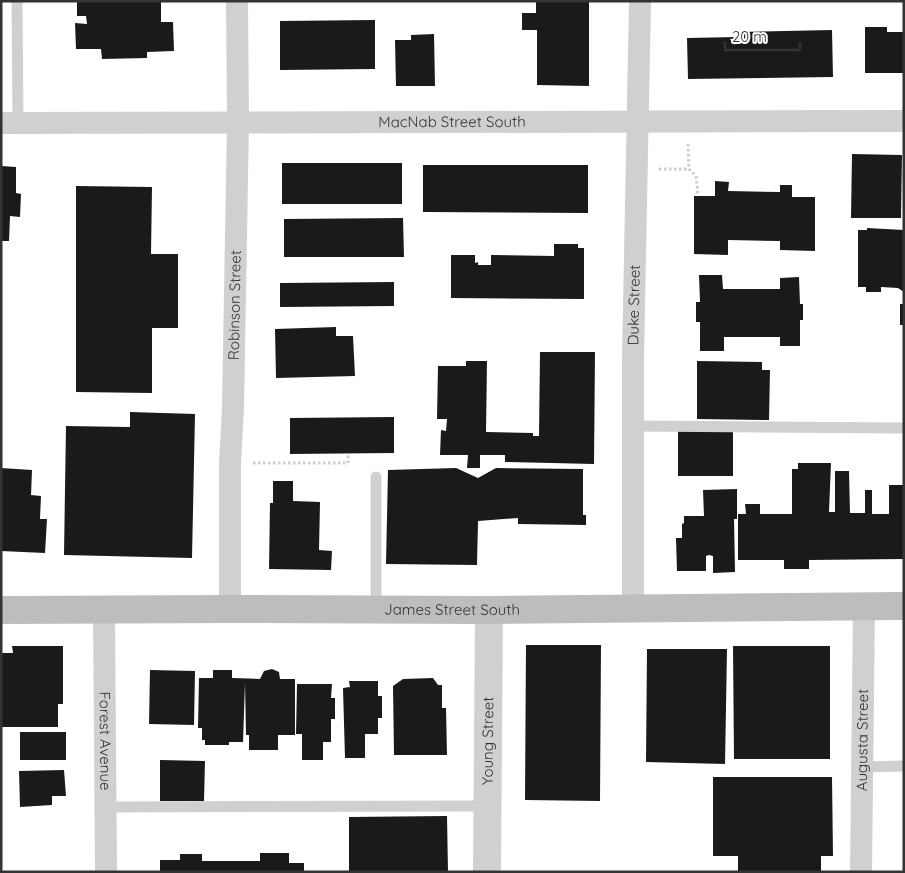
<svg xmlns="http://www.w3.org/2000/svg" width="905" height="873" viewBox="0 0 905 873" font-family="Quicksand,sans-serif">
	<rect width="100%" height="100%" fill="#fff"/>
	<!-- building -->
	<path fill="#1a1a1a" d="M 77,1 L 161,1 L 161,22 L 173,22 L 174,51 L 147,52 L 147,58 L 102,59 L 101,49 L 76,49 L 75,23 L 87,24 L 86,16 L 77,16 Z
		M 536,1 L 589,1 L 589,86 L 537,85 L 537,30 L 522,30 L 522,13 L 536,13 Z
		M 375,20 L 375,69 L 280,70 L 280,21 Z
		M 865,27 L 887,27 L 887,32 L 904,32 L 904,73 L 865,73 Z
		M 832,30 L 833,77 L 688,79 L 687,38 L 738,37 L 738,32 Z
		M 434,34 L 435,86 L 396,86 L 395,40 L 411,40 L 411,35 Z
		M 852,154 L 902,155 L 901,218 L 851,218 Z
		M 282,163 L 402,163 L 402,204 L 282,204 Z
		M 423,165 L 588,165 L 588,213 L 423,212 Z
		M 1,166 L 16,167 L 16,193 L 21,194 L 20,217 L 10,216 L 9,241 L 1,241 Z
		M 715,181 L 729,182 L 728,191 L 780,192 L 780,185 L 792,185 L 792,197 L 815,197 L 815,251 L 780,250 L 780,241 L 728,240 L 728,255 L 694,254 L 694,196 L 715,196 Z
		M 76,186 L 152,187 L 151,254 L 178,254 L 178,328 L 152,328 L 152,393 L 76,392 Z
		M 403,218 L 404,257 L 284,257 L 284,219 Z
		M 867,228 L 904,230 L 904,292 L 898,288 L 881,287 L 881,292 L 866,292 L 866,287 L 858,287 L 858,230 L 867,230 Z
		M 554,244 L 578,244 L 578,248 L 584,248 L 584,299 L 451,298 L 451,255 L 475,255 L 475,263 L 478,262 L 478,265 L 491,265 L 491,255 L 554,256 Z
		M 699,275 L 722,275 L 723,289 L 780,289 L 780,278 L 799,277 L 800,304 L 803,304 L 803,320 L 800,320 L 800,346 L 780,346 L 780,337 L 724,337 L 724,351 L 700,351 L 700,322 L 696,322 L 696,302 L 700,302 Z
		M 394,282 L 394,306 L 280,307 L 280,283 Z
		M 900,304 L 904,304 L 904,325 L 900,325 Z
		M 336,327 L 336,336 L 353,336 L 355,376 L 276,378 L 275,329 Z
		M 540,352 L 595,352 L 594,464 L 505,462 L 505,455 L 480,455 L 480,468 L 467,468 L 468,455 L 440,455 L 441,430 L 446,431 L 447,419 L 437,419 L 438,366 L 466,366 L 466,361 L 487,361 L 486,432 L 533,433 L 533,436 L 539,436 Z
		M 697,361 L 762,362 L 762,370 L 770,370 L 769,420 L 697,419 Z
		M 130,412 L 195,414 L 192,558 L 64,555 L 66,426 L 130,427 Z
		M 394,417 L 394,453 L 290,454 L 290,418 Z
		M 678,431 L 733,431 L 733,476 L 678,476 Z
		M 798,463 L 831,463 L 829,512 L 835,512 L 835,471 L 849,471 L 850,513 L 865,513 L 865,490 L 872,490 L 872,514 L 889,514 L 889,485 L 904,485 L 904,559 L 809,560 L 809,569 L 784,569 L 784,560 L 738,560 L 738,514 L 746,514 L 745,504 L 760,504 L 760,514 L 792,514 L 792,469 L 798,469 Z
		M 1,468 L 32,470 L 31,495 L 41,496 L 40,519 L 47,519 L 45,553 L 1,551 Z
		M 456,468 L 478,478 L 496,468 L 583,469 L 583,515 L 586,515 L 586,525 L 518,524 L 518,518 L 478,521 L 477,565 L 386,564 L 388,470 Z
		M 273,481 L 293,481 L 293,501 L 320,502 L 319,550 L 332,551 L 331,570 L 269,569 L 270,503 L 273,503 Z
		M 737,489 L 737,519 L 734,519 L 735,572 L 713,573 L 713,556 L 709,555 L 706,556 L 706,571 L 677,571 L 676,538 L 682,538 L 682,524 L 684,523 L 684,516 L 704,516 L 703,490 Z
		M 526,645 L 601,645 L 600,801 L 525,800 Z
		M 12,646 L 63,646 L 63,704 L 58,704 L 58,727 L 1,727 L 1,653 L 13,653 Z
		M 733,646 L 830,646 L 830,759 L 734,759 Z
		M 647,649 L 727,649 L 725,764 L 646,762 Z
		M 272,669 L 279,672 L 280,679 L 295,679 L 295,735 L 278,735 L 278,750 L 249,750 L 249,735 L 246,735 L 245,683 L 243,742 L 229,742 L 229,745 L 205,745 L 205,740 L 202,740 L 202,728 L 198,728 L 199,678 L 213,678 L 213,670 L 232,670 L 232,678 L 260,679 L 264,671 Z
		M 150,670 L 195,671 L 194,725 L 149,724 Z
		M 433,678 L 438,685 L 442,685 L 442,708 L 446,708 L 447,755 L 394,755 L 393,686 L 403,679 Z
		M 349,681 L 378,681 L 378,696 L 382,696 L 382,718 L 378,718 L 378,734 L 365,734 L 365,758 L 345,758 L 343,688 L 350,687 Z
		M 297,684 L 332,684 L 331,698 L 335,698 L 335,719 L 331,719 L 331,742 L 323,742 L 323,760 L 302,760 L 302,734 L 296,734 Z
		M 20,732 L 66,732 L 66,760 L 20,760 Z
		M 160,760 L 205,761 L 204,801 L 160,801 Z
		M 64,770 L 66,796 L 52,796 L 52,805 L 20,807 L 19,771 Z
		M 713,777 L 832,777 L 833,856 L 821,856 L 821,872 L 738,872 L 738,856 L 713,856 Z
		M 447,816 L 448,872 L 349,872 L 349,817 Z
		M 260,853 L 289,853 L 289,863 L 304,863 L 304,872 L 160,872 L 160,860 L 180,860 L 180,854 L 202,854 L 202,861 L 260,861 Z"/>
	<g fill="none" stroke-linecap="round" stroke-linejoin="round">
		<!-- path -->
		<path stroke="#cdcdcd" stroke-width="3" stroke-dasharray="2.5 2.5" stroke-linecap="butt" d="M 688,144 L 689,169 L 696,176 L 698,195
			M 659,169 L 689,169
			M 253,463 L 348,463 L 348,454"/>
		<!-- service -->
		<path stroke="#d0d0d0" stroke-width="11" d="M 17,1 L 18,124
			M 634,426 L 904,428
			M 376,610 L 376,477
			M 862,767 L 904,766
			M 106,807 L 488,806"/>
		<!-- minor -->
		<g stroke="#d0d0d0" stroke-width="22">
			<path id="s1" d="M 1,123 L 904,121"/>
			<path id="s2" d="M 230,609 L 230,464 L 233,407 L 238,122 L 237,1"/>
			<path id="s3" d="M 633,609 L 633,358 L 640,1"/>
			<path id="s4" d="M 104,611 L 106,872"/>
			<path id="s5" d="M 861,872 L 864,606"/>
		</g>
		<!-- tertiary -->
		<path stroke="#d0d0d0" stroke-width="28" id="s6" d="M 487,872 L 489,610"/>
		<!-- secondary -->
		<path stroke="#bdbdbd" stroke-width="28" id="s7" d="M 1,610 L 230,609 L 489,610 L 904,606"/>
	</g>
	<g text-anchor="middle" stroke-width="5" stroke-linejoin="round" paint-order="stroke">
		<!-- street labels -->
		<g font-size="15" fill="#333" stroke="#fff">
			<text dy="5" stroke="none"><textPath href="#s1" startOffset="451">MacNab Street South</textPath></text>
			<text dy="5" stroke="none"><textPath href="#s2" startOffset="304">Robinson Street</textPath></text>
			<text dy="5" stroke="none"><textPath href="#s3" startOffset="304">Duke Street</textPath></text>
			<text dy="5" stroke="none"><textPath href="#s7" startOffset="451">James Street South</textPath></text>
			<text dy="5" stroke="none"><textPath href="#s5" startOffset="132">Augusta Street</textPath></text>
			<text dy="5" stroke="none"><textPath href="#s4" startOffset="130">Forest Avenue</textPath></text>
			<text dy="5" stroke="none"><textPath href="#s6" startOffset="131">Young Street</textPath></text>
		</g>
	</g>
	<!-- border -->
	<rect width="905" height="873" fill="none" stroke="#333333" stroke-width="5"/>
	<!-- scale -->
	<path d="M725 42v8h75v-8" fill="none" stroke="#333333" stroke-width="2.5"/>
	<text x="732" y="42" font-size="15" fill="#333333" stroke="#ffffff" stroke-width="4" paint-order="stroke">20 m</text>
</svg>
